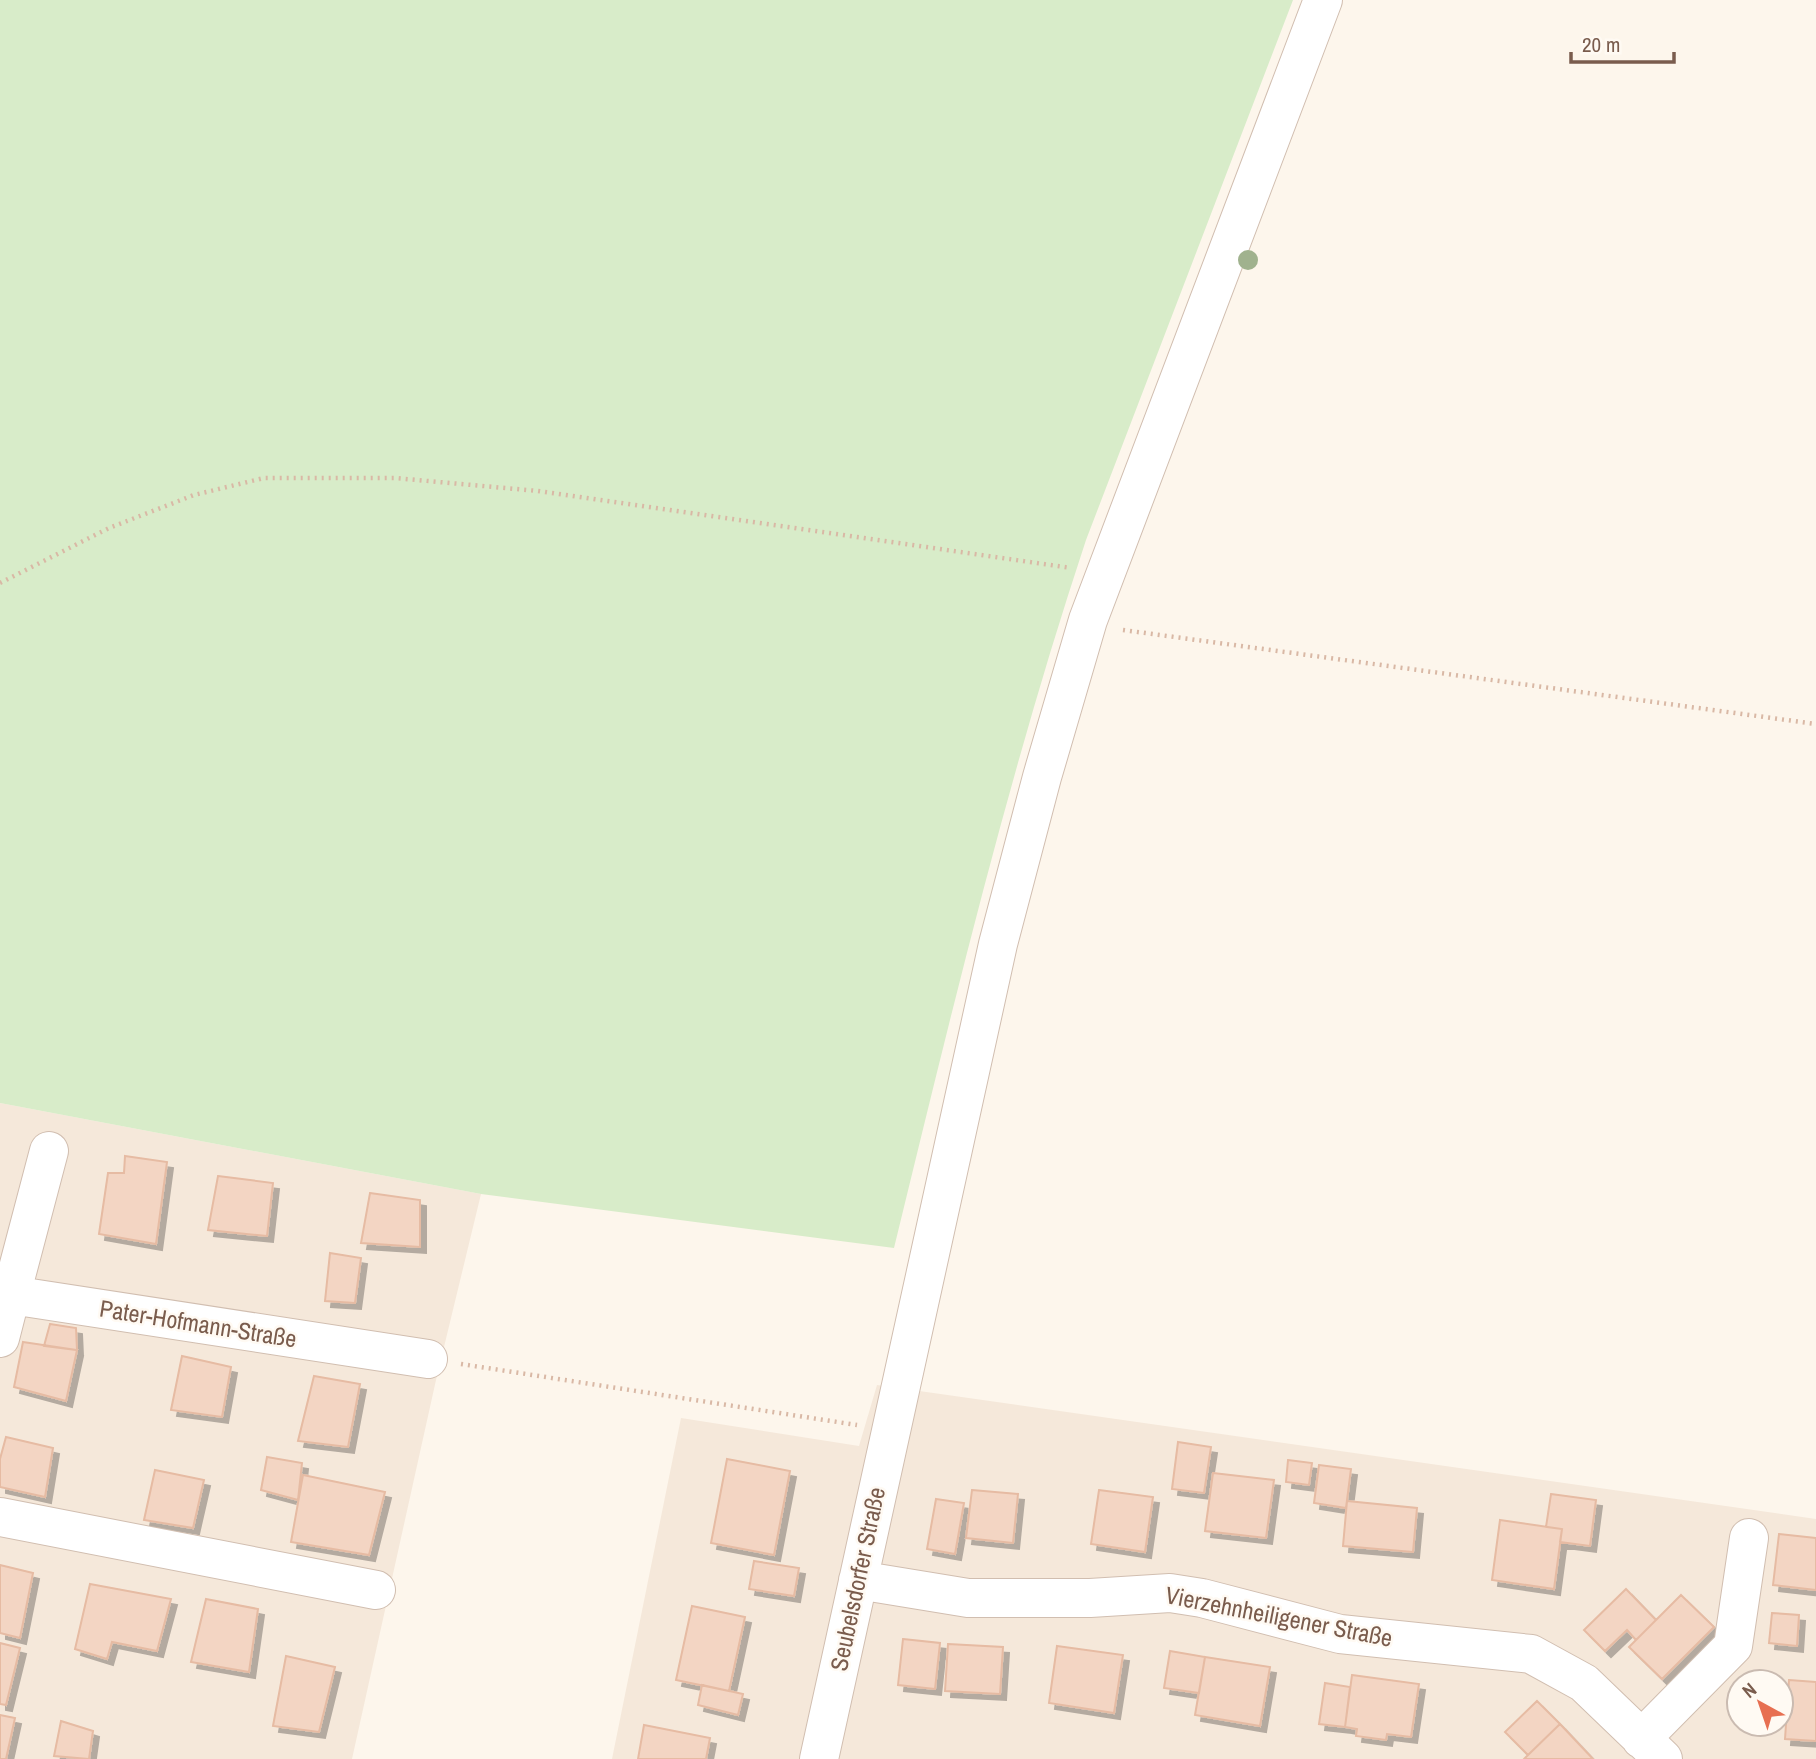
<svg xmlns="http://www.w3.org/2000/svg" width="1816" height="1759" viewBox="0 0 1816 1759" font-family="'Archivo Narrow',sans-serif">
	<defs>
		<filter id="shadow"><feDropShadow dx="6" dy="6" stdDeviation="0" flood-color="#0004"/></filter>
	</defs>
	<rect width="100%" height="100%" fill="#fdf6ec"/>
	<!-- residential -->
	<path fill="#f5e8da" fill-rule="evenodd" d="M 0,1103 L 481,1194 L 436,1380 L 352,1759 L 0,1759 Z
		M 877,1385 L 1816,1519 L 1816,1759 L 612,1759 L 681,1418 L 859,1446 ZM 1739,1682 L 1781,1682 L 1781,1724 L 1739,1724 Z"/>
	<!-- green -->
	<path fill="#d8ecc9" d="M 0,0 L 1293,0 L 1086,540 C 1009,772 952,1010 894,1248 L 481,1194 L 0,1103 Z"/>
	<!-- building -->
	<path fill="#f3d5c3" stroke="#e6bba3" stroke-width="2" filter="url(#shadow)" d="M 125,1156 L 167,1162 L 156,1244 L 99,1234 L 108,1173 L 124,1173 Z
		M 218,1176 L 273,1183 L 267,1236 L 208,1230 Z
		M 370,1193 L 420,1200 L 420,1247 L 361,1243 Z
		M 330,1253 L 361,1258 L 355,1303 L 325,1301 Z
		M 50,1324 L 76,1328 L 77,1350 L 44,1346 Z
		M 23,1342 L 77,1350 L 66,1401 L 14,1387 Z
		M 182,1356 L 231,1367 L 222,1417 L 171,1410 Z
		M 314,1376 L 360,1384 L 348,1447 L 298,1441 Z
		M 6,1437 L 53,1448 L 45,1497 L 0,1487 L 0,1459 Z
		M 1178,1442 L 1211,1447 L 1204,1493 L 1172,1489 Z
		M 267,1457 L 302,1463 L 298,1500 L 261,1490 Z
		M 727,1459 L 790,1471 L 774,1555 L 711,1543 Z
		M 1288,1460 L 1312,1463 L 1309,1485 L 1286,1482 Z
		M 1319,1465 L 1351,1469 L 1346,1508 L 1314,1503 Z
		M 155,1470 L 204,1480 L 193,1528 L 144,1520 Z
		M 1213,1473 L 1274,1480 L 1266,1538 L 1205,1531 Z
		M 303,1475 L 385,1492 L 369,1555 L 291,1542 Z
		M 972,1490 L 1018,1494 L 1013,1543 L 966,1538 Z
		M 1099,1490 L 1153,1497 L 1145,1552 L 1091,1544 Z
		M 1551,1494 L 1596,1500 L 1590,1546 L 1560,1542 L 1562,1529 L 1546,1527 Z
		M 936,1499 L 964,1503 L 955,1554 L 927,1549 Z
		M 1347,1501 L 1417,1508 L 1413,1552 L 1343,1546 Z
		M 1500,1520 L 1562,1529 L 1554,1589 L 1492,1580 Z
		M 1779,1534 L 1816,1538 L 1816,1590 L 1773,1585 Z
		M 754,1561 L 799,1568 L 794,1596 L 749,1589 Z
		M 0,1565 L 33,1573 L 20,1638 L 0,1633 Z
		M 90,1584 L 171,1599 L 157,1651 L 112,1642 L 107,1659 L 75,1649 Z
		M 1626,1589 L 1656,1620 L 1636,1640 L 1627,1630 L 1605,1651 L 1584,1630 Z
		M 1681,1595 L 1714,1627 L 1662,1679 L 1629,1647 Z
		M 206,1599 L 258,1609 L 249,1672 L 191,1662 Z
		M 692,1606 L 745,1617 L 729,1691 L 676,1680 Z
		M 1772,1613 L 1799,1615 L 1797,1646 L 1769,1643 Z
		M 903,1639 L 940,1643 L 935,1689 L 898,1685 Z
		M 0,1643 L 20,1648 L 6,1705 L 0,1704 Z
		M 948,1644 L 1003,1647 L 1000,1694 L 945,1691 Z
		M 1057,1646 L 1123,1655 L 1114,1713 L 1049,1703 Z
		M 1170,1651 L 1205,1657 L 1199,1693 L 1164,1688 Z
		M 286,1656 L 335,1667 L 319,1732 L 273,1726 Z
		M 1205,1657 L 1270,1667 L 1260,1726 L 1195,1715 Z
		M 1352,1675 L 1419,1684 L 1411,1737 L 1387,1734 L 1386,1740 L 1356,1736 L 1357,1729 L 1345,1727 Z
		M 1789,1680 L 1816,1682 L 1816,1741 L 1785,1739 Z
		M 1325,1683 L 1350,1687 L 1345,1727 L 1319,1724 Z
		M 702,1685 L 743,1694 L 738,1715 L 698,1705 Z
		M 1537,1701 L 1560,1724 L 1528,1755 L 1505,1732 Z
		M 0,1715 L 15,1718 L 6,1759 L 0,1759 Z
		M 61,1721 L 93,1731 L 89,1759 L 54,1756 Z
		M 1560,1724 L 1593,1759 L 1524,1759 L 1528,1755 Z
		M 644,1725 L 710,1738 L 706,1759 L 638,1759 Z"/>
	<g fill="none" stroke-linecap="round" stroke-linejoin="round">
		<!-- minor casing -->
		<g stroke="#d1beb0" stroke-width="40">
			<path id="minor" d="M 11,1295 L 49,1151
				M 0,1338 L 11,1295 L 428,1359
				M 0,1517 L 376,1590
				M 858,1580 L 968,1598 L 1090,1598 L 1170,1593 L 1202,1598 L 1340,1634 L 1531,1654 L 1584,1683 L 1663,1759
				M 1641,1739 L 1733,1646 L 1749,1538
				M 819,1759 L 998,944 L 1042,777 L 1088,620 L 1323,0"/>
		</g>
		<!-- path -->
		<path stroke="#d9b8a5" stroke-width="4.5" stroke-dasharray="2 5" stroke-linecap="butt" d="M 0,583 L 109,528 L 194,495 L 264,478 L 395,478 L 538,491 L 1071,568
			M 1123,630 L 1816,724
			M 461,1364 L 857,1425"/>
		<!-- minor -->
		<use href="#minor" stroke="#fff" stroke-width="38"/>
	</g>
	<!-- trees -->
	<circle fill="#a0b28e" cx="1248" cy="260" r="10"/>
	<g text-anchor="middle" stroke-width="5" stroke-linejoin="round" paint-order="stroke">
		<!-- street labels -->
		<g font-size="24" fill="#7a5c4d" stroke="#fffaf3">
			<text transform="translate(198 1324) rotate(9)" y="8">Pater-Hofmann-Straße</text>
			<text transform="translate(858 1579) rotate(-78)" y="8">Seubelsdorfer Straße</text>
			<text transform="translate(1279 1617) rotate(11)" y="8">Vierzehnheiligener Straße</text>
		</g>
	</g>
	<!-- north arrow -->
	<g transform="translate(1760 1703) rotate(320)"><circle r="33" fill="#fffaf3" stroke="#cabbb1" stroke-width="2"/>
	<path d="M0-5L12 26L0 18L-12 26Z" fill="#e76f51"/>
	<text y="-10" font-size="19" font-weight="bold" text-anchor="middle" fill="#7a5c4d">N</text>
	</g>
	<!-- scale -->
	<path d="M1571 52v10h103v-10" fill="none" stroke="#7a5c4d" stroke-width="3.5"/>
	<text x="1582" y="52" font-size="21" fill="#7a5c4d" stroke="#fffaf3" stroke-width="5" paint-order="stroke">20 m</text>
</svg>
